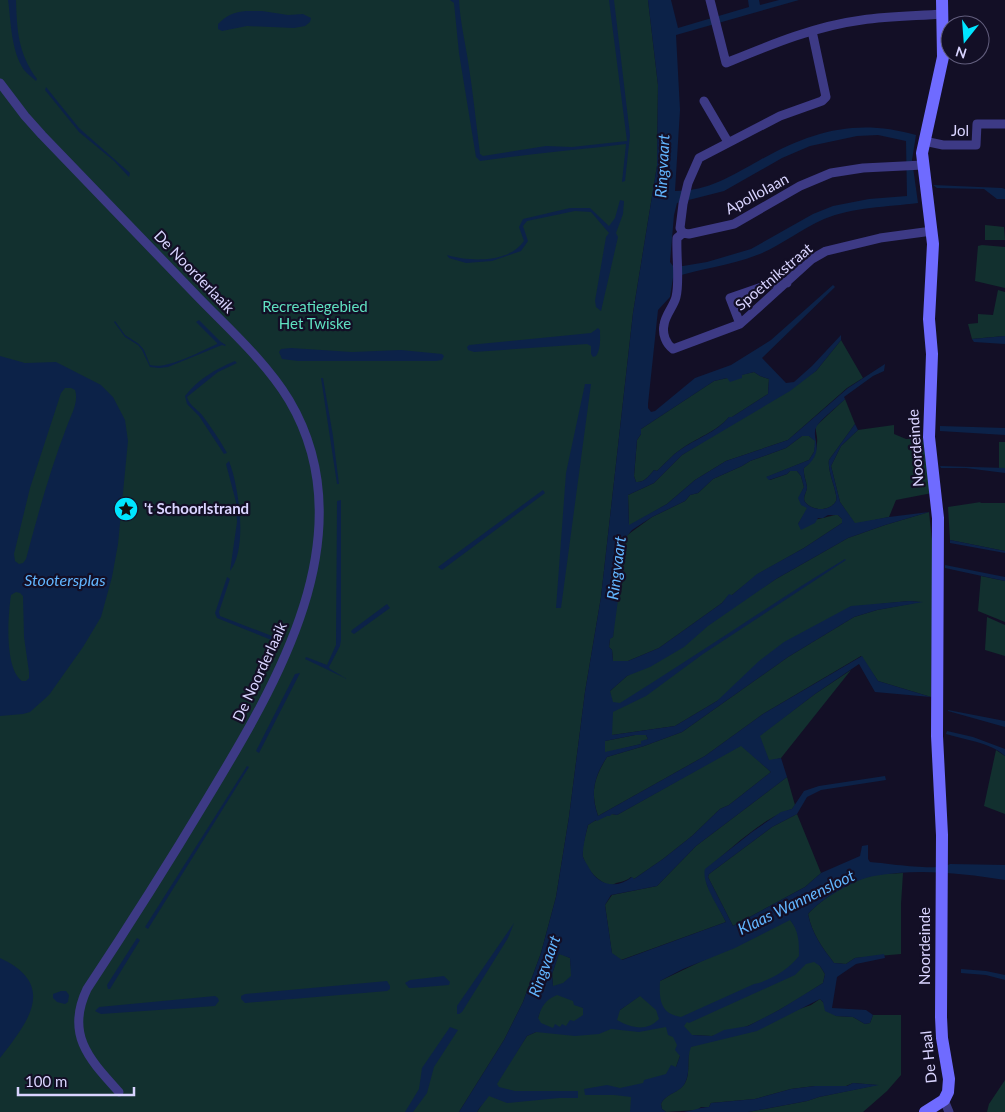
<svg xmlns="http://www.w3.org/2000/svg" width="1005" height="1112" viewBox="0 0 1005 1112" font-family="Lato,sans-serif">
	<rect width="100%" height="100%" fill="#130f26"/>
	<!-- green -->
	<path fill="#12302f" d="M 0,0 L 648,0 L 658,85 L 657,166 L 633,313 L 601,597 L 585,692 L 569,817 L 556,897 L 541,953 L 523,1002 L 504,1040 L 459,1112 L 0,1112 Z
		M 985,225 L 1004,227 L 1005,240 L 985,240 Z
		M 982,245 L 1005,247 L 1005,288 L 975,281 L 978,246 Z
		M 998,290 L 1005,292 L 1005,336 L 972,339 L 968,324 L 978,323 L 978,314 L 993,315 Z
		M 841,340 L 863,378 L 847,388 L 788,440 L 726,461 L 695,480 L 667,504 L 629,526 L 628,495 L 654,483 L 682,455 L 816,371 Z
		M 754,372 L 760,376 L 769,379 L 768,394 L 732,417 L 729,417 C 718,431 694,439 680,450 C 671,456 665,464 657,471 L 654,470 C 649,476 644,483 636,482 L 634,476 L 637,440 L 641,434 L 641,429 L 714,381 Z
		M 845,399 L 855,424 L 829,460 C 827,472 839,495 836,501 C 830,512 812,511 805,502 C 802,497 807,492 807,487 C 806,480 803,475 804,468 C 812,462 817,453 817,443 C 818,437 815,432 816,426 Z
		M 894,425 L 894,434 L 906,439 L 923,438 L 932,493 L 896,500 L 889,517 L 855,524 L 840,502 L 831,466 L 841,446 L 858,430 Z
		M 802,436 L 809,436 L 816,441 L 814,452 L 809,460 L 767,477 L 770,480 L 787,474 L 790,471 L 797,471 L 801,476 L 804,487 L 799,498 L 808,508 L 798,524 C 807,521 815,520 823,518 C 829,517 831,515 838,515 L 842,519 L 842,523 L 804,548 L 758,574 L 732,595 L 729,595 L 722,603 L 659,648 L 628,661 L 613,661 L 612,650 L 609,647 L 610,638 L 613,637 L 618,560 L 622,542 L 626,536 L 652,517 L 685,501 L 690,495 L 698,493 L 713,479 L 742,466 L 750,461 L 786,448 Z
		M 999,442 L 1005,442 L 1005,468 L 999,468 Z
		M 981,502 L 980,503 L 1005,503 L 1005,551 L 950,540 L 948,507 Z
		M 929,512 L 933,550 L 931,697 L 878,681 L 861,656 L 763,714 L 705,756 L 598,816 C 590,792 594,778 607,757 L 644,746 L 682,732 L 788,657 L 854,617 L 877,610 L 920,602 L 909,601 L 851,607 L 717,701 L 675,726 L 612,735 L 610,691 L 627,676 L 776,579 L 848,538 L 885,525 Z
		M 981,576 L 1005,581 L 1005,622 L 978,611 Z
		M 987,617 L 1005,625 L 1005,656 L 985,650 Z
		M 851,670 L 781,758 L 769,761 L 759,736 L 815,694 Z
		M 635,735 L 646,735 L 648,739 L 641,744 L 605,753 L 605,741 Z
		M 741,745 L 771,772 L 729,805 L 720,809 L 692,836 L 663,859 L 634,879 L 631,877 C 624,883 617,881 611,886 C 599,882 587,871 583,857 C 581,849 586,834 588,825 C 595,820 603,817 612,814 L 617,815 Z
		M 996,750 L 1005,756 L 1005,814 L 984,806 Z
		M 787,777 L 795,805 L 792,809 C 763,817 729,851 705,870 L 707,885 L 726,922 L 621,960 L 612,954 L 605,905 L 612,895 L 657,886 L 696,846 Z
		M 797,814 L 821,873 L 805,887 L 733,926 L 708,877 L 709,874 L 772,827 Z
		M 903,873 L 901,904 L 901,954 L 855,958 L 846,964 L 834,963 C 822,947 812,934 808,914 C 821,899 851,881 871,876 C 881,873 893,874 903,873 Z
		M 790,919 L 825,974 L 823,983 C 793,1002 747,1033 711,1036 C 705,1036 698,1035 691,1035 L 680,1056 L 676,1067 L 632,1100 L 633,1112 L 477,1112 L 527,1036 L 536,1032 L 538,1018 L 541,1007 L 553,987 L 552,974 L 559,953 L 570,958 L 574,1001 L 583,1008 L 584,1015 L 620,1010 L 660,981 Z
		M 820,999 L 836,1016 L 853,1017 L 865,1024 L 870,1023 L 873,1015 L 901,1015 L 901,1075 L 887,1091 L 863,1112 L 748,1112 L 807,1101 L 819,1097 L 877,1085 L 853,1083 L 846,1086 L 815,1086 L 791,1089 L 755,1099 L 711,1103 L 709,1107 L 701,1107 L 697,1110 L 666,1112 L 662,1109 L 661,1104 C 666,1093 679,1093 685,1083 C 691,1072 686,1059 690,1047 L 811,1005 Z
		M 1005,1080 L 1005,1112 L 987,1112 L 989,1104 Z"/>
	<!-- water -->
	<path fill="#0c2248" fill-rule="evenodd" d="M 8,0 L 16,0 C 17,31 18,53 37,79 L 36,81 C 32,77 27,74 24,70 C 11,51 11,22 8,0 Z
		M 450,0 L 459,0 C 460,21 465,41 468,61 C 473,92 476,123 480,154 L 483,156 L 546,146 L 572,147 L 627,141 L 609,0 L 614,0 L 630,135 L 625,181 L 622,182 L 626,144 C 577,150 528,154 480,161 L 476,157 L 459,53 L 454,3 Z
		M 648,0 L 671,0 L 678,28 L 749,7 L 748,0 L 759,0 L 760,5 L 779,0 L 799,0 L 676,35 L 680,110 L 675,191 C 709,191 731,176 760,160 C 812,131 857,118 916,135 L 912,160 L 918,203 C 887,207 853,207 824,219 C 801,229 779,247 757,255 C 730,266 700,268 673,278 L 670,297 L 658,310 L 648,404 L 648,408 L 651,412 L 655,411 L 695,378 L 731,365 L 771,340 L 833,285 L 835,287 L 762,358 L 786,383 L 794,382 L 812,366 L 841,335 L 841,340 L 816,371 L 790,391 L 682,455 L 654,483 L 628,495 L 629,525 L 667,504 L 695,480 L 726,461 L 788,440 L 848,388 L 885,364 L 884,371 L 873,376 L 844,397 L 845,399 C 838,406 820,420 817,426 C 809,438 828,450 804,468 C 803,475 806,480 807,487 C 807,492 802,497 805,502 C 812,511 830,512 836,501 C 839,495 827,472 829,460 L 855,424 L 858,430 L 841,446 L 831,466 L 840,502 L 855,523 L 889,517 L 929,512 L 885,525 L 848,538 L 776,579 L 708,626 L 684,647 L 650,667 L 627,676 L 610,691 L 613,702 L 620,703 C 696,656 769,605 845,559 L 846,560 L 703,654 L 646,696 L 613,712 L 612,735 L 675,726 L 717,701 L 759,661 L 784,642 L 851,606 L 909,601 L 923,602 L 877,610 L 854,617 L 788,657 L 682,732 L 644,746 L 607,757 C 594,777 590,793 598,816 L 705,756 L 763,714 L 862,656 L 878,681 L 931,697 L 875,692 L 859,664 L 815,694 L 760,736 L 769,760 L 781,758 L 787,777 L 696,846 L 657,886 L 611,895 L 605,905 L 612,953 L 622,960 L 726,922 C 720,909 701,883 705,869 L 752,832 L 781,812 L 792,809 L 804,791 L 819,786 L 885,776 L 886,780 L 821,790 L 807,797 L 797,814 L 772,827 L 709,874 L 708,877 L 733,926 L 805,887 L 821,873 L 860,856 L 862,846 L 868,845 L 868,859 L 870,862 C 886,863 939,872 950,864 L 1005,865 L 1005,880 C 963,873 916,868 874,876 C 854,879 820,900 808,914 C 812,934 822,947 834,963 L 846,964 L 855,958 L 884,954 L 885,958 L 856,964 L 837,977 L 832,1008 L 866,1010 L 873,1015 L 870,1023 L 865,1024 L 853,1017 L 836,1016 L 825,1011 L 823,1002 L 820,999 L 757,1031 L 691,1047 C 686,1059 691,1072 685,1083 C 680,1093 666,1093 661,1104 L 662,1109 L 666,1112 L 630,1112 L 631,1097 L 614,1095 L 585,1095 L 584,1089 L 607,1085 L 620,1088 L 643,1083 L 644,1080 L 666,1074 L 671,1065 L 676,1067 L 680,1056 L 675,1050 L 677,1045 L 673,1037 L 668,1035 L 666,1027 L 639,1032 L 611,1029 L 599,1034 L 575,1036 L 536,1032 L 527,1036 L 497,1084 L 499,1087 L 515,1091 L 578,1091 L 578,1098 L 559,1098 L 507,1103 L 489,1096 C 485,1102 481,1105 477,1112 L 459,1112 L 504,1040 L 523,1002 L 541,953 L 556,897 L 569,817 L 585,692 L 601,597 L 633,313 L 657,166 L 658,85 ZM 878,135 L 906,141 L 907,196 L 869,199 L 833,206 L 813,214 L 751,249 L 707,262 L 683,266 L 673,266 L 670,262 L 674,215 L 677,203 L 724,191 L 782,158 L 810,146 L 857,136 ZM 754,372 L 760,376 L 769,379 L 768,394 L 732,417 L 729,417 C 717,432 695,439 680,450 C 671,456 665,464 657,471 L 654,470 C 649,476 644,483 636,482 L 634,476 L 637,440 L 641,434 L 641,429 L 714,381 L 727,378 L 730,382 L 742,378 L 742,375 ZM 802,436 L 809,436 L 815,441 L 814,452 L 809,460 L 766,477 L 769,480 L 787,474 L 790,471 L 797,471 L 801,476 L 804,487 L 798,498 L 801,505 L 807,508 L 798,524 L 801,530 L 815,523 L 818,518 L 823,518 L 828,515 L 838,515 L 842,519 L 842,523 L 804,548 L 757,574 L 732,595 L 729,594 L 722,603 L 659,648 L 628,661 L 613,661 L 612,650 L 609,647 L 610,639 L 613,637 L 618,600 L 616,597 L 619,594 L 619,584 L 616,582 L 622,542 L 632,530 L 652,517 L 685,501 L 690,495 L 698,493 L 713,479 L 742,466 L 750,461 L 786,448 ZM 635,735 L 646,735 L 648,739 L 641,741 L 641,744 L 605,752 L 605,741 ZM 741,746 L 771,772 L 729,805 L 720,809 L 692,836 L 663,859 L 634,879 L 632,877 C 616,890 598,885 589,868 C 587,864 584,860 583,857 C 582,850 586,833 588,825 L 596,820 L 597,821 L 607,816 L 610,816 L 612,814 L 617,815 ZM 790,920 C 799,931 799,942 799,956 C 789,969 770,981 754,984 L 681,1017 C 660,1014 659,999 660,981 L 683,969 L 735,948 ZM 559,954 L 570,958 L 571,976 L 563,983 L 553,986 L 552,974 ZM 814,962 L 820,966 L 825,974 L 823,983 L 779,1010 L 748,1026 L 724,1030 L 712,1036 L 692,1035 L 684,1026 L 687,1022 L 689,1023 L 795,975 L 806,964 ZM 557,995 L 573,1001 L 574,1005 L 583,1008 L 583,1015 L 574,1021 L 570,1020 L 566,1026 L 562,1024 L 560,1027 L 555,1024 L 553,1028 L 541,1023 L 538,1018 C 542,1006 545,1000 557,995 ZM 640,996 L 656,1010 L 659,1019 C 647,1032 631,1028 617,1020 L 620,1010 Z
		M 246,11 L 262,11 L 288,15 L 303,14 L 311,18 L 310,22 L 305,26 L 294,28 L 247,26 L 222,31 L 218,29 L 218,24 C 227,15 234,12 246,11 Z
		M 46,87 L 79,128 L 130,173 L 129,177 L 114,161 L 79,132 L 45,90 Z
		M 933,185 L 1002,188 L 1005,189 L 1005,199 L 997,199 L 984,189 L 937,188 Z
		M 620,200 L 624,201 L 623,214 L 616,233 L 618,237 L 601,311 L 596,307 L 595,301 L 606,237 L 609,233 L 591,212 L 575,211 L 527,221 L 523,226 L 528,241 L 521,251 L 492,261 L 466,263 L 449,258 L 447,255 C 470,262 509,263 524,241 L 519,227 L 523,219 L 570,208 L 590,208 L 609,226 L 615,218 Z
		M 199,320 L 221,342 L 226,345 L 225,346 L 222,345 L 168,367 L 159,368 L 150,367 L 142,350 L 138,345 L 125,337 L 114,322 L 115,321 L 125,335 L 139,344 L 144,350 L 150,365 C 167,370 201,351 217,344 L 217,343 L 196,322 Z
		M 598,328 L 600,330 C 600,338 601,349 596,356 L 593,357 L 591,354 L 591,346 L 587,344 L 474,352 L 468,350 L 467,347 L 469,345 L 591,333 Z
		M 1005,336 L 1005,344 L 974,342 L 972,339 Z
		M 291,348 L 352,352 L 401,350 L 442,354 L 444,356 L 442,360 L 436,361 L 298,361 L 282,359 L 279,352 L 281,349 Z
		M 0,356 L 25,363 L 56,362 L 101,385 L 113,397 L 125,420 L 128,441 L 118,544 L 112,577 L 101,617 L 83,647 L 49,695 L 30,712 L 23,714 L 0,716 ZM 65,388 L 71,388 L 75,390 C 79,402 71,415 67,426 C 50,470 38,514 26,559 L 23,563 L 19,564 L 15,561 L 14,554 L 30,488 L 61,393 ZM 16,592 L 20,593 L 23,596 L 24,637 L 29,672 L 29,678 L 26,681 L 22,681 C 4,668 8,615 11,595 Z
		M 235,361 L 237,363 L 235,364 L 218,372 L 187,397 C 189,405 197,409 202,415 C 211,427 219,439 227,453 L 224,454 L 199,416 L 187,404 L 185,396 C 198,379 216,369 235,361 Z
		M 321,378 L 323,378 L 333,436 L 339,484 L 337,484 Z
		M 585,384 L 591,384 L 561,608 L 556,608 L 566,473 Z
		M 940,426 L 1005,428 L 1005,435 L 940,431 Z
		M 229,461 C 239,487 248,548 230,571 L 237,522 L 236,502 L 226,464 Z
		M 940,466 L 1005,468 L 1005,473 L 966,468 L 941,468 Z
		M 543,490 L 545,493 L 442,570 L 438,567 Z
		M 341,500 L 341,640 L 340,646 L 329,667 L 330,669 L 347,679 L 305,659 L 306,657 L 327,665 L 336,645 L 337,501 Z
		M 950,540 L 1005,551 L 1005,553 L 950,543 Z
		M 945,565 L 1005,577 L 1005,581 L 945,568 Z
		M 227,577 L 230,579 L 219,612 L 220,616 L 277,638 L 277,646 L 274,641 L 217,618 L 215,613 Z
		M 387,604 L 390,608 L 354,634 L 351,632 L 352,630 Z
		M 300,673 L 259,753 L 256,751 L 295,674 Z
		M 948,710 L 1005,721 L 1005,727 L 948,711 Z
		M 947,731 L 973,737 L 1005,749 L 1005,756 C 990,742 965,740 946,734 Z
		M 247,766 L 249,767 L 148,929 L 145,927 Z
		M 514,923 L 508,938 L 462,1012 L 459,1014 L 457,1014 L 457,1006 Z
		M 137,938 L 140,940 L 110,989 L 108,989 L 107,985 Z
		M 0,958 C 58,985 28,1022 0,1058 Z
		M 961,969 L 986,971 L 1005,975 L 1005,980 L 986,975 L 961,973 Z
		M 444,976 L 450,982 L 449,985 L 412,988 L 409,988 L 405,983 L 410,980 Z
		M 387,981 L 390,986 L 390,989 L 387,991 L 245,1003 L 241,999 L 241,996 L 245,994 Z
		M 61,991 L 66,991 L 69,995 L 68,1002 L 65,1004 L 57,1002 L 53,998 L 53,994 Z
		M 215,996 L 218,998 L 219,1001 L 215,1006 L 101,1014 L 95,1011 L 99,1007 Z
		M 450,1027 L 458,1030 L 434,1067 L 427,1093 L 413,1112 L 405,1112 L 419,1089 L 422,1068 Z
		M 853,1083 L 879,1085 L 819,1097 L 807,1101 L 748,1112 L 683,1112 C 693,1111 700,1107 709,1107 L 711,1103 L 755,1099 L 791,1089 L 815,1086 L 847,1086 Z"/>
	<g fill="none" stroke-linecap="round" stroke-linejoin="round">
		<!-- street -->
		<path stroke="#3d3a85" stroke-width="9" d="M 710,0 L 726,63 C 770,45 815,26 862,20 C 889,16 916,16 943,14
			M 812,31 L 826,97 L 822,101 L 780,116 L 699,158 L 688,183 L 683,204 L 680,228 L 683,233 L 689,234 L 734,224 L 800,186 L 831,173 L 863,168 L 923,165
			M 0,83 L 25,116 L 42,135 C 94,189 146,243 198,297 C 229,329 266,362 289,400 C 368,533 276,685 207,799 C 168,864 128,927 87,989 C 65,1035 90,1060 119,1092
			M 704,101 L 728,142
			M 924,141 L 943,145 L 976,145 L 977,124 L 1005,124
			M 683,233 L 677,238 C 676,256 680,281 676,297 C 674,306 665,315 664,325 C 662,334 666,344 673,349 L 740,324 L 812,259 L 826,251 L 880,238 L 932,231
			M 740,324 L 730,298 L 776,282 L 787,283
			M 944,1100 L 949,1112"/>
		<!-- secondary -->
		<path stroke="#6f6bff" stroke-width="12" d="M 925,1112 L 944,1100 L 948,1092 L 949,1079 L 942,1038 L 941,1017 L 942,835 L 937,736 L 938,518 L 929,437 L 932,354 L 929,319 L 933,244 L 922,153 L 943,57 L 942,0"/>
	</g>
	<!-- icons -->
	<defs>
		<g id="sight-disc" transform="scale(1.25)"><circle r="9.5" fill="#00e5ff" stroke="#130f26"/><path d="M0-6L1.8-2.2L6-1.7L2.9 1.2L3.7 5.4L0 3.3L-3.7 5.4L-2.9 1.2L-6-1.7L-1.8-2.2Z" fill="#111"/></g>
	</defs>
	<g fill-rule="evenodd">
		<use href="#sight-disc" x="126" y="509"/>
	</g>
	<g text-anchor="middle" stroke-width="4.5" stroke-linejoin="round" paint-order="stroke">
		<!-- street labels -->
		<g font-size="15" fill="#d9d4ff" stroke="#130f26">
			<text x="960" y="136">Jol</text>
			<text transform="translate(757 194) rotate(-28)" y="5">Apollolaan</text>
			<text transform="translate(194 272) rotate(46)" y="5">De Noorderlaaik</text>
			<text transform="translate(774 277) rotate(-40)" y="5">Spoetnikstraat</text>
			<text transform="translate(916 448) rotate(-94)" y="5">Noordeinde</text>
			<text transform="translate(260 672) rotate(-65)" y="5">De Noorderlaaik</text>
			<text transform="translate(925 946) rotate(-90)" y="5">Noordeinde</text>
			<text transform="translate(929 1057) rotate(-96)" y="5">De Haal</text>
		</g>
		<!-- park labels -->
		<g font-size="15" fill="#5fe0c0" stroke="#130f26">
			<text x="315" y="312">Recreatiegebied<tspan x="315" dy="17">Het Twiske</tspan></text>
		</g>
		<!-- poi labels -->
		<g font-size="15" font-weight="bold" fill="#d9d4ff" stroke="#130f26" text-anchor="start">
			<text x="144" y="514">'t Schoorlstrand</text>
		</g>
		<!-- water labels -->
		<g font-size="16" font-style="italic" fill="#62b6ff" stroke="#130f26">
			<text transform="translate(662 166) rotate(-87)" y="6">Ringvaart</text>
			<text transform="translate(616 568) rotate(-83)" y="6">Ringvaart</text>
			<text x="65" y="586">Stootersplas</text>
			<text transform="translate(796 902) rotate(-26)" y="6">Klaas Wannensloot</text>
			<text transform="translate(544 966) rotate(-70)" y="6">Ringvaart</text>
		</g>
	</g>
	<!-- north arrow -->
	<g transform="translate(965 40) rotate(197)"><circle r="24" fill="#130f26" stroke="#625e7d"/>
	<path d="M0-4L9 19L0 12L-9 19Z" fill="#00e5ff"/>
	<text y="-8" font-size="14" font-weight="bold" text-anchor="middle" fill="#d9d4ff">N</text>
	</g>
	<!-- scale -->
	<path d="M18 1087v8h116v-8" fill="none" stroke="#d9d4ff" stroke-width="2.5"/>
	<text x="25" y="1087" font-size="15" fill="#d9d4ff" stroke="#130f26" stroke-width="4" paint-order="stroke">100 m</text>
</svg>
